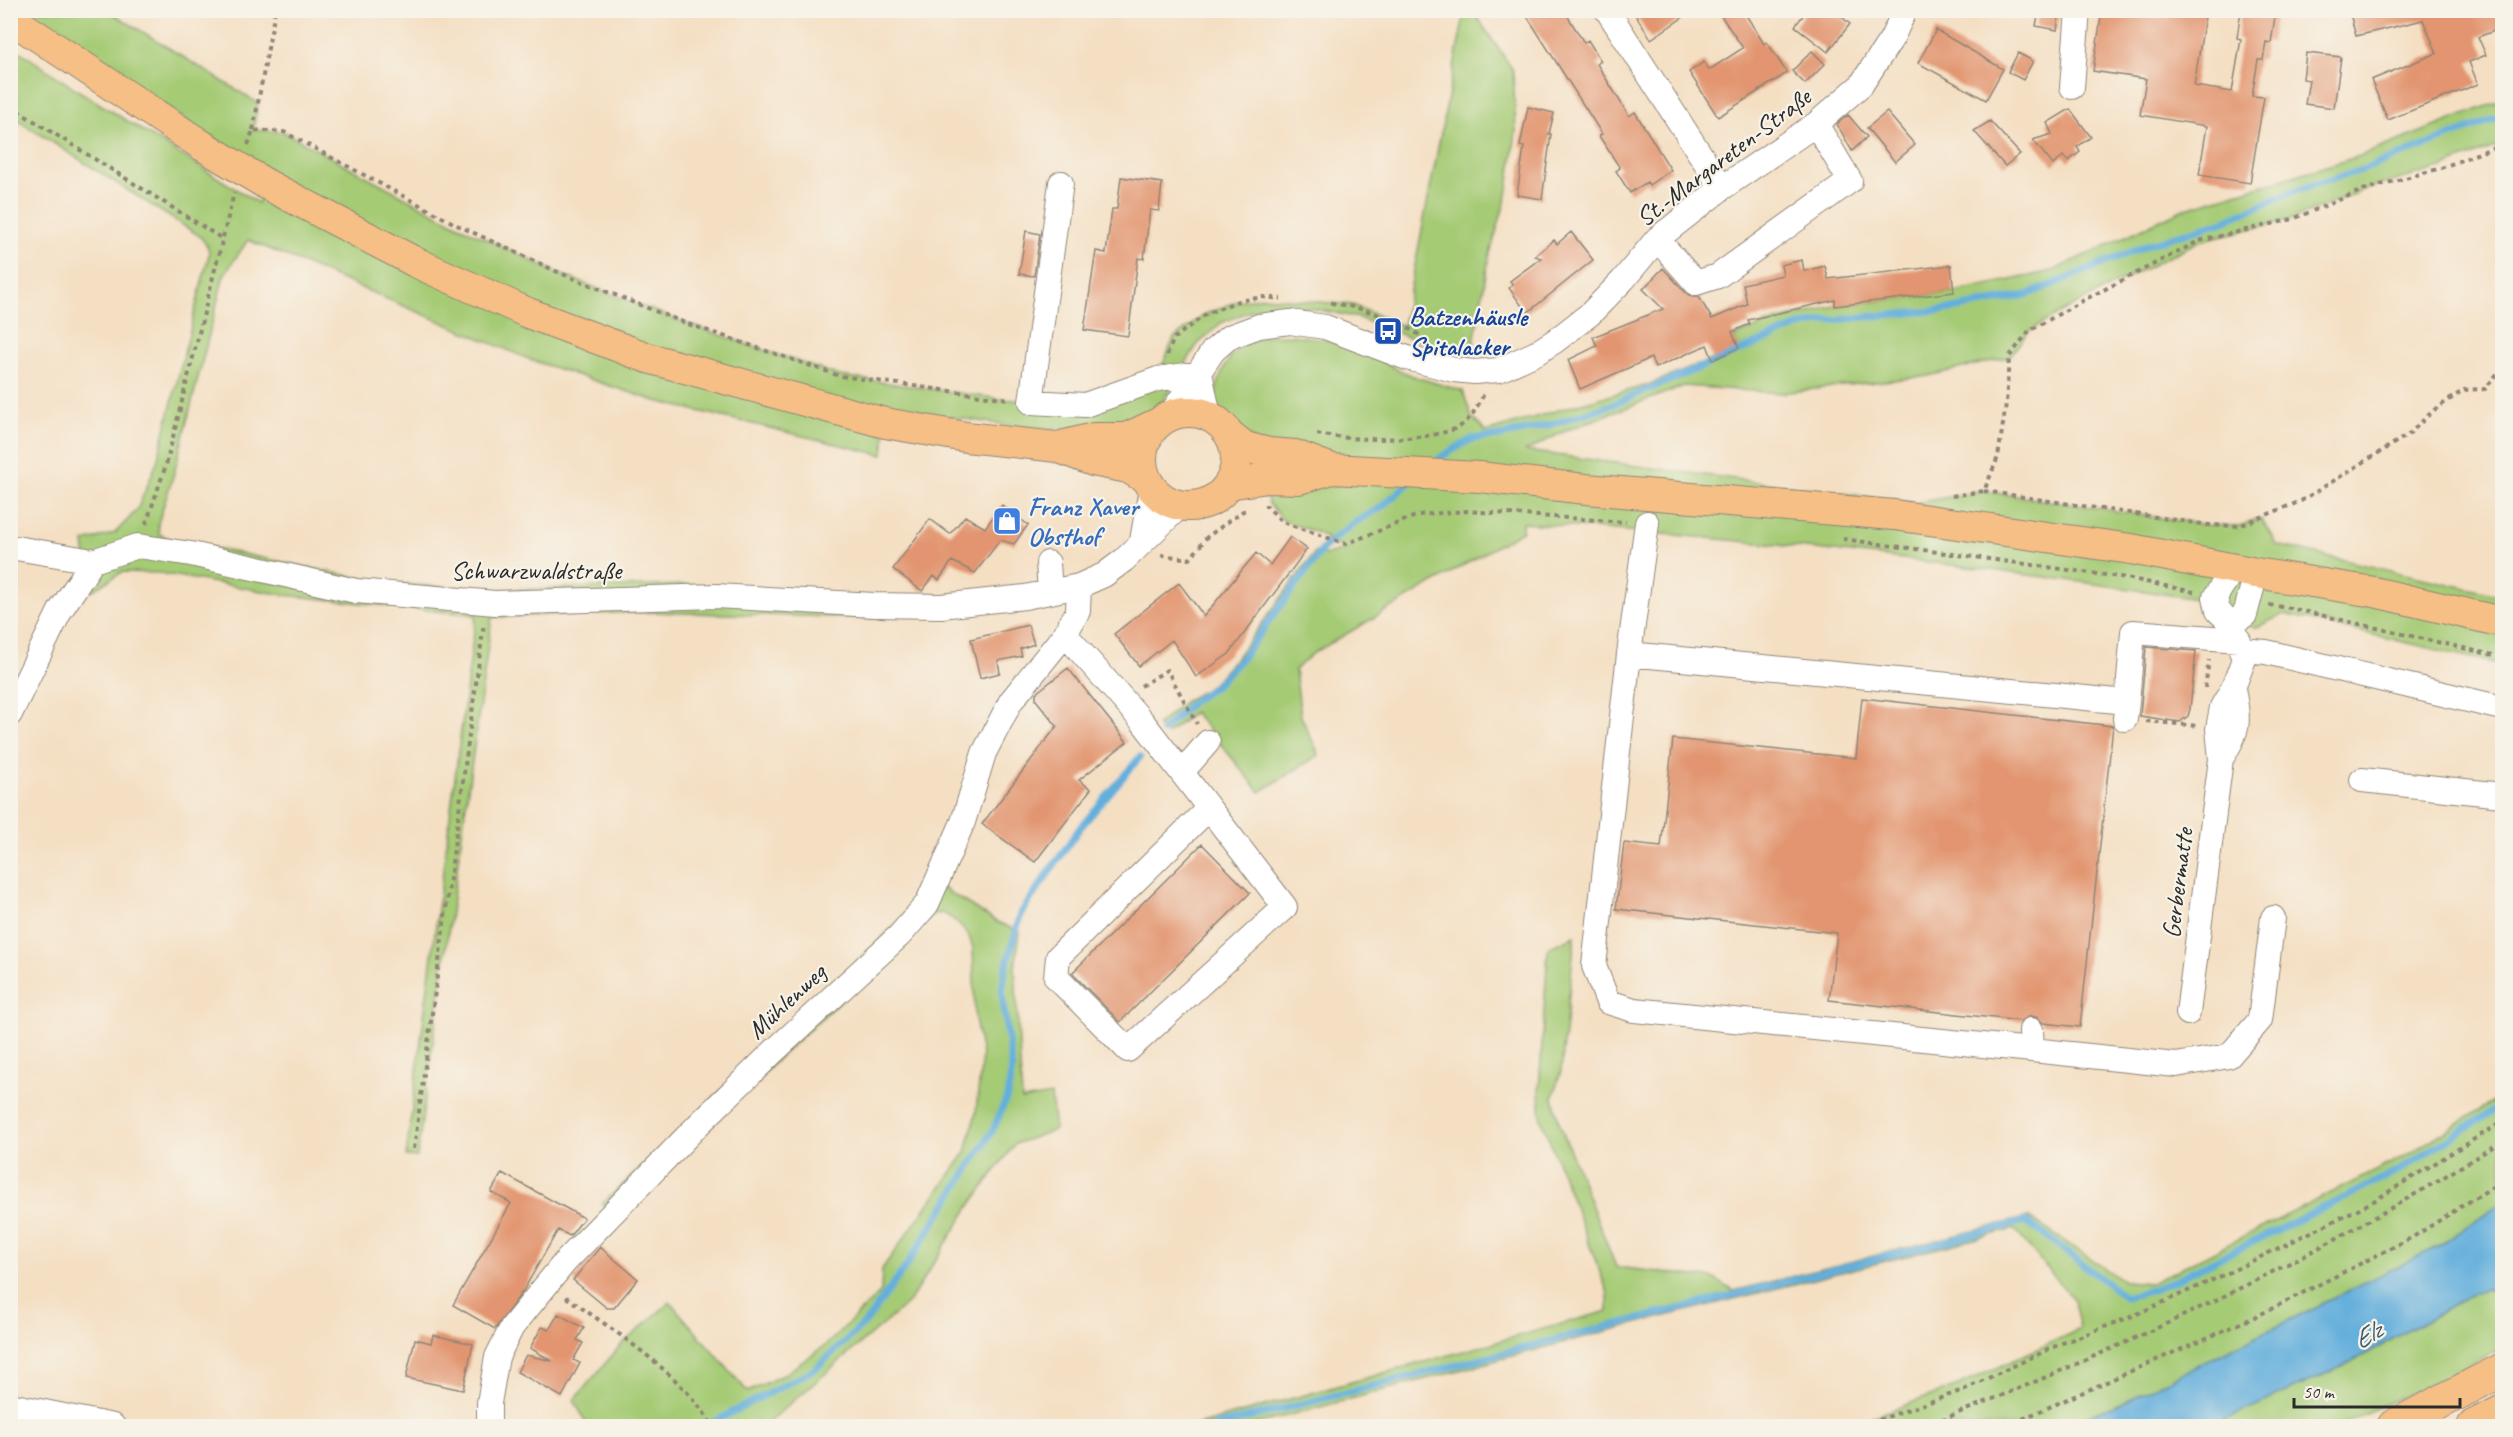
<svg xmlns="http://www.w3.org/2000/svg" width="2513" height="1437" viewBox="0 0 2513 1437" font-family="Caveat,sans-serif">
	<rect width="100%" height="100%" fill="#f7f3e8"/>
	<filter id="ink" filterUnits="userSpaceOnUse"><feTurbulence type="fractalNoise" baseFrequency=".0167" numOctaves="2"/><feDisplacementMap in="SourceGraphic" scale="12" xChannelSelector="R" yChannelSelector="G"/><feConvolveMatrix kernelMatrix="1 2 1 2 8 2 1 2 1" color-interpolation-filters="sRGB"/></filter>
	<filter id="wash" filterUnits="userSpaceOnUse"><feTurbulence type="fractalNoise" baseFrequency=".008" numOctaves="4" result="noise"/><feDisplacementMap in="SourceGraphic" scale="24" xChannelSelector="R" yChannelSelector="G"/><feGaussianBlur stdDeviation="1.35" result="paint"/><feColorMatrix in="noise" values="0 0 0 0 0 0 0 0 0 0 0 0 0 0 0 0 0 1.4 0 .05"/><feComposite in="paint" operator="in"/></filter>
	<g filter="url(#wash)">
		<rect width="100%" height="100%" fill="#f4dfc3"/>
		<!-- green -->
		<path fill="#a5cb75" stroke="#687b50" stroke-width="1.5" d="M 25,11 L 109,11 L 258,103 L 253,130 L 284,132 L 457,225 L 560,274 L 685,323 L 840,376 L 1000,399 L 1085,405 L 1157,379 L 1174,338 L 1206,314 L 1238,301 L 1264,297 L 1353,305 L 1403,326 L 1465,11 L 1473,11 L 1513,70 L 1516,132 L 1507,195 L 1489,257 L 1472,354 L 1444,351 L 1359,318 L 1310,308 L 1257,308 L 1221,323 L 1197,345 L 1160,406 L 1139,422 L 1114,430 L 1020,427 L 888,408 L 883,455 L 656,401 L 531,360 L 248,240 L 224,275 L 174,473 L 158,523 L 159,534 L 170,539 L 384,583 L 496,590 L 688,585 L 874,605 L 874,618 L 650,612 L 492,617 L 417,1157 L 406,1156 L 476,615 L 284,595 L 160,573 L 122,572 L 90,592 L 84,542 L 115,533 L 137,510 L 157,462 L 209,254 L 208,247 L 200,236 L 11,116 L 10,45 L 71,86 L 258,203 L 271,172 L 207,134 Z
			M 2502,100 L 2502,144 L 2441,168 L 2363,190 L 2293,219 L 2199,241 L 2082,301 L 2029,331 L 2009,357 L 1928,376 L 1780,393 L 1684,386 L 1567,430 L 1526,451 L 1915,503 L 1984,491 L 2208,525 L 2239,526 L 2261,519 L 2277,545 L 2502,596 L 2502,665 L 2284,614 L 2257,627 L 2205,619 L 2197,599 C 1973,565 1748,538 1522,523 L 1522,531 L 1312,654 L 1295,670 L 1301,716 L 1319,755 L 1260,792 L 1194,712 L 1167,734 L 1157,726 L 1185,701 L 1210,687 L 1237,657 L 1315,552 L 1327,555 L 1345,550 L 1318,533 L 1284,521 L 1269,504 L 1255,472 L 1258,442 L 1233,426 L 1213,404 C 1217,384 1223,361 1240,347 C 1267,325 1331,338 1360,351 C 1377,358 1393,368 1410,375 C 1427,381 1446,386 1463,391 L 1471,416 L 1486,432 L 1585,402 L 1645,386 L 1739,349 L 1734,337 L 1772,322 L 1835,306 L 1954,292 L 2052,271 L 2186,208 L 2360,156 Z
			M 928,879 L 995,921 L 1020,932 L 1015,968 L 1022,1100 L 1051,1095 L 1055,1130 L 1015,1144 L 971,1204 L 909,1302 L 764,1426 L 588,1426 L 574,1400 L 621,1345 L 670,1302 L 748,1392 L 786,1373 L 826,1345 L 881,1292 L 882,1269 L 966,1152 L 976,1112 L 982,1055 L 975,1019 L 973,948 L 968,934 L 953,919 L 943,913 L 933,915 L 783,1054 L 619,1218 L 602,1204 L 899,921 Z
			M 1575,936 L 1561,1071 L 1553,1097 L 1560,1125 L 1616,1267 L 1713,1278 L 1734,1291 L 2028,1217 L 2124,1281 L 2151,1283 L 2407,1155 L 2502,1096 L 2502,1203 L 2439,1246 L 2126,1401 L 2063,1426 L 1847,1426 L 1958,1386 L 2080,1329 L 2074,1300 L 2014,1229 L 1638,1323 L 1248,1426 L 1193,1426 L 1608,1311 L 1608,1293 L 1541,1119 L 1539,1091 L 1548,948 Z
			M 2502,1280 L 2502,1348 L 2462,1369 L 2338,1426 L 2211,1426 L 2346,1365 L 2486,1287 L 2488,1290 Z"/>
		<!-- water -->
		<path fill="#63afdc" stroke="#476d84" stroke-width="1.5" d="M 2502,1203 L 2502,1280 L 2488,1290 L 2486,1287 L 2346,1365 L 2211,1426 L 2063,1426 L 2126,1401 L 2439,1246 Z"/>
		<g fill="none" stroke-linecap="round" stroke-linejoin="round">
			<!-- stream -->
			<path stroke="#63afdc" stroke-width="7" d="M 1432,465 L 1444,455 L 1472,439 L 1501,436 L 1549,425 L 1609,406 L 1796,327 L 1823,321 L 1953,309 L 2027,295 L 2150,244 L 2224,221 L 2294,191 L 2362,170 L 2502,116
				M 1162,731 L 1191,703 L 1214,687 L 1241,659 L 1325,546 L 1354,523 L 1380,508 L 1409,483
				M 706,1426 L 815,1369 L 866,1322 L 907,1265 L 993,1130 L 1007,1097 L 1012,1070 L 1002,993 L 1005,971 L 1021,913 L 1079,829 L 1140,757
				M 1215,1426 L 2026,1221 L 2125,1297 L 2156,1289 L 2397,1172 L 2502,1105"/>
		</g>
		<g id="blocks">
			<!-- building -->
			<path fill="#e29570" d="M 1523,10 L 1564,10 L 1584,43 L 1588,40 L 1601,61 L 1597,64 L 1629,116 L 1635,112 L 1671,170 L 1649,185 L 1647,182 L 1630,193 L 1616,171 L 1620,168 L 1599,136 L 1602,134 Z
				M 1632,10 L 1694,10 L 1651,39 Z
				M 1717,10 L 1743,10 L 1764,44 L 1767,42 L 1787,73 L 1718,117 L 1689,72 L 1704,62 L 1709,70 L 1743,48 Z
				M 1807,10 L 1834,10 L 1850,24 L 1828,52 L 1795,26 Z
				M 2039,10 L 2060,10 L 2057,30 L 2036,26 Z
				M 2102,10 L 2206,10 L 2194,86 L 2232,92 L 2241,39 L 2237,38 L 2241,10 L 2276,10 L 2271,43 L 2266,42 L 2263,60 L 2258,60 L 2252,96 L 2264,97 L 2250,183 L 2199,175 L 2207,126 L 2140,115 L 2146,79 L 2093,71 Z
				M 2349,10 L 2502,10 L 2502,28 L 2478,37 L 2486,55 L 2469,62 L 2478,84 L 2388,120 L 2371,80 L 2437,53 L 2423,20 L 2356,36 Z
				M 1936,30 L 2003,69 L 1986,100 L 1918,63 Z
				M 1812,51 L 1825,64 L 1805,84 L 1792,71 Z
				M 2018,53 L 2033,61 L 2023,80 L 2008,72 Z
				M 2306,53 L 2341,57 L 2334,108 L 2305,104 L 2309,80 L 2303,79 Z
				M 1528,107 L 1554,113 L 1549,134 L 1551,134 L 1542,199 L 1517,195 L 1524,147 L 1520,146 Z
				M 2070,109 L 2091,137 L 2077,147 L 2080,152 L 2068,161 L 2063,156 L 2053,165 L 2033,140 L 2052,134 L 2047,123 Z
				M 1887,112 L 1915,145 L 1895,162 L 1867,128 Z
				M 1848,115 L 1867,137 L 1852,151 L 1837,124 Z
				M 1990,121 L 2020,154 L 2005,166 L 1974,131 Z
				M 1121,177 L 1162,183 L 1159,211 L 1150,210 L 1144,259 L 1138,258 L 1128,336 L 1084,330 L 1096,251 L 1106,253 L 1112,209 L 1117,209 Z
				M 1026,231 L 1040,234 L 1034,276 L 1019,274 Z
				M 1571,232 L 1593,260 L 1527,313 L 1509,288 L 1513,285 L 1510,281 L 1541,258 L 1535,256 L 1554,240 L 1557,244 Z
				M 1802,260 L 1804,271 L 1825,266 L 1828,279 L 1951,265 L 1954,292 L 1835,306 L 1835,300 L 1748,320 L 1750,324 L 1732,332 L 1739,348 L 1713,360 L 1707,345 L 1655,368 L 1651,358 L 1580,389 L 1568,360 L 1597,346 L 1593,337 L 1663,309 L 1643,289 L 1663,268 L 1686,293 L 1692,297 L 1699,297 L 1712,319 L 1747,304 L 1743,284 L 1783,275 L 1781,265 Z
				M 1002,505 L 1028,525 L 1014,544 L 1000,540 L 975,573 L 952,561 L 939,580 L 934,576 L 922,591 L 893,569 L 930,519 L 950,534 L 965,516 L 985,528 Z
				M 1290,537 L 1307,549 L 1229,654 L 1196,677 L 1172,640 L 1139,666 L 1114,634 L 1179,583 L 1204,616 L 1256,553 L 1270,565 Z
				M 1028,625 L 1034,644 L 1020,649 L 1022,656 L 998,661 L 1000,673 L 980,678 L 971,639 Z
				M 2146,647 L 2196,651 L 2190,709 L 2188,716 L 2180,722 L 2140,716 Z
				M 1068,668 L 1127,742 L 1079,780 L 1091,789 L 1035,862 L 982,824 L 1057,726 L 1036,700 L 1036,693 Z
				M 1862,698 L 2113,726 L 2080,1027 L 2043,1023 L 2038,1018 L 2031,1016 L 2021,1021 L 1829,1000 L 1837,933 L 1616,909 L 1624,843 L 1661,847 L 1673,739 L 1856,758 Z
				M 1202,844 L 1250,893 L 1120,1022 L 1072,973 Z
				M 502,1173 L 584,1218 L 570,1236 L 558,1230 L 523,1291 L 495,1329 L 453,1305 L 511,1203 L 491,1192 Z
				M 600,1247 L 638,1279 L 614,1308 L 607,1308 L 573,1280 Z
				M 558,1314 L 584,1328 L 577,1340 L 583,1343 L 573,1360 L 580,1363 L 562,1397 L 517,1372 L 526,1355 L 552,1361 L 530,1348 L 542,1327 L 549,1330 Z
				M 433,1335 L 473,1344 L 463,1390 L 406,1378 L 415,1339 L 431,1343 Z"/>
		</g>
	</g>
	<g filter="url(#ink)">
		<use href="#blocks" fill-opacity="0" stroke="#908577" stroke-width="1.5"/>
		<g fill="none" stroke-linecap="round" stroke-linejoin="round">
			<!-- minor casing -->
			<g stroke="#908577" stroke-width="26">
				<path id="minor" d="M 1607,10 L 1722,188
					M 2072,87 L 2078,10
					M 1061,183 L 1031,402 L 1085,405 L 1158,379 L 1200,373
					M 1657,239 L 1696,283 L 1718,276 L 1850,181 L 1816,124
					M 1200,373 L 1209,416
					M 1171,414 L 1213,351 L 1229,337 L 1259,326 L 1290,322 L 1325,327 L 1407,358 L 1454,370 L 1474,372 L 1499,370 L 1536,353 L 1555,341 L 1590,314 L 1623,280 L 1657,239 L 1722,188 L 1816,124 L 1861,85 L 1892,38 L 1905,10
					M 1647,523 L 1629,654 L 2127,702 L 2125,719
					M 1142,541 L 1151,489
					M 10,547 L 93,561
					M 1048,563 L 1050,592
					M 2231,623 L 2245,615 L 2256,573
					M 1065,634 L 1142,721 L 1285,907 L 1128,1050 L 1056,977 L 1058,957 L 1209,808
					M 2241,650 L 2266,652 L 2502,708
					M 1629,654 L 1594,966 L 1608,1002 L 1634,1010 L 2032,1050
					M 2127,702 L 2133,632 L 2239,640
					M 10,714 L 60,611 L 93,561 L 138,546 L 191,554 L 356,591 L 495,603 L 716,596 L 874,605 L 941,606 L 1025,597 L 1079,586 L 1104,575 L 1124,560 L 1180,506
					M 2221,759 C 2240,728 2239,723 2233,688
					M 1182,772 L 1208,742
					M 2362,780 L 2502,795
					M 2188,1013 L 2221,759 L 2218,729 L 2222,707 L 2233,688 L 2244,659 L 2231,623 L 2218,611 L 2215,597 L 2233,569
					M 2031,1030 L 2032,1050 L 2176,1065 L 2229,1056 L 2260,1020 L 2273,918
					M 10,1405 L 113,1426
					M 489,1426 L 489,1403 L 497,1357 L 512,1327 L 565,1262 L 700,1123 L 773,1052 L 900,935 L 927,904 L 963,822 L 984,753 L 1011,701 L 1065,634 L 1078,611 L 1079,586"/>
			</g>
			<!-- major casing -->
			<g stroke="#908577" stroke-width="32">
				<path id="major" d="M 10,18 L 203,146
					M 266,184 L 415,262 L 528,313 L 648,358 L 885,423 L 966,437 L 1057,447 L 1093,461 L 1128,468 L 1145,478
					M1142 459a47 47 0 1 1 94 0a47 47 0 1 1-94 0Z
					M 1230,435 L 1245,447 L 1269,453 L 1295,455 L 1332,469 L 1479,477 L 1586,489 L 1894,515 L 2131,549 L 2256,573 L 2374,592 L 2502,622
					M 1057,447 L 1093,438 L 1126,438 L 1156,424
					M 1229,484 L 1267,478 L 1299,479 L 1332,469"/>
			</g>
			<!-- highway casing -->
			<g stroke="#908577" stroke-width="35">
				<path id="highway" d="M 2394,1426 L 2502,1370
					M 2474,1426 L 2502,1412"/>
			</g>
			<!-- path -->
			<path stroke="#908577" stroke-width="4" stroke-dasharray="4.5 4.5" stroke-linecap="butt" d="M 10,106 L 221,238
				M 253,130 L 275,10
				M 248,145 L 253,130 L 284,132 L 457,225 L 560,273 L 685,323 L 840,376 L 1009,399
				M 1331,303 C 1363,307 1396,319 1424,338
				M 1167,355 L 1174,338 L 1206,314 L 1238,301 L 1264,297 L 1281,299
				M 1317,434 C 1349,441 1430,442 1459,427 C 1471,420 1478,405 1484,394
				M 1984,491 L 2208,525 L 2239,526 L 2301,501 L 2409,434 L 2434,410 L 2464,390 L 2485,389 L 2502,368
				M 1952,496 L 1984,491 L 1998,457 L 2006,404 L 2009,357 L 2029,331 L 2082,301 L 2199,241 L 2293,219 L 2363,190 L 2441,168 L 2502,144
				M 1264,506 L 1267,506 L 1282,522 L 1346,544 L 1418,515 L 1466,511 L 1626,522
				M 146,524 L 166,465 L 234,193
				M 1843,539 L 2127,578 L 2194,592
				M 1161,555 L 1190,559 L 1207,537 L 1243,511 L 1248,510
				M 2269,605 L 2290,608 L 2502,657
				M 1141,686 L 1167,670 L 1197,724
				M 2205,688 L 2209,660
				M 2146,721 L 2198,726
				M 414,1149 L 484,623
				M 566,1297 C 613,1330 684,1375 712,1426
				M 1862,1426 L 1963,1390 L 2060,1344 L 2128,1318 L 2228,1273 L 2372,1202 L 2502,1122
				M 1925,1426 C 2124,1349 2322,1256 2502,1141
				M 2006,1426 L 2259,1315 L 2413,1237 L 2502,1181"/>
			<!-- minor -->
			<use href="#minor" stroke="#fff" stroke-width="24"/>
			<!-- major -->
			<use href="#major" stroke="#f5bf86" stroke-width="30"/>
			<!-- highway -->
			<use href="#highway" stroke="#f5bf86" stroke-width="33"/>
			<!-- major-bridge casing -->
			<g stroke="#908577" stroke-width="32" stroke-linecap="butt">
				<path id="major-bridge" d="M 203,146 L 266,184"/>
			</g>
			<!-- major-bridge -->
			<use href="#major-bridge" stroke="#f5bf86" stroke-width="30"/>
		</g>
	</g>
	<!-- icons -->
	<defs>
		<g id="bus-square" transform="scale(1.5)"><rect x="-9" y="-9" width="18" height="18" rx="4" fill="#1a4fb4" stroke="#f7f3e8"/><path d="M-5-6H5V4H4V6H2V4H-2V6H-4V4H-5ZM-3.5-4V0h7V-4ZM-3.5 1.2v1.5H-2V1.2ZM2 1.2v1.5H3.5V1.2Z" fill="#fff"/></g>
		<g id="shop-square" transform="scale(1.5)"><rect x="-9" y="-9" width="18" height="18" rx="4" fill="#3f7fe0" stroke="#f7f3e8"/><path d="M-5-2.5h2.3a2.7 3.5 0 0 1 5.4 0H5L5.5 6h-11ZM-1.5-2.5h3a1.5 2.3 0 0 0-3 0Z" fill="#fff"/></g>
	</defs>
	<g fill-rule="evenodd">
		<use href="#bus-square" x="1388" y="331"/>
		<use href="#shop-square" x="1007" y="521"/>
	</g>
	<g text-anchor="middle" stroke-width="4.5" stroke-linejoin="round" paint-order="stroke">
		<!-- street labels -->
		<g font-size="26" fill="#2b2b2b" stroke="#f7f3e8">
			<text transform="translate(1723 157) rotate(-37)" y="9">St.-Margareten-Straße</text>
			<text x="536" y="579">Schwarzwaldstraße</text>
			<text transform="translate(2177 883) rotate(-83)" y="9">Gerbermatte</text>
			<text transform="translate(786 1001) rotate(-43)" y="9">Mühlenweg</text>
		</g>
		<!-- transit labels -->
		<g font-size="26" font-weight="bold" fill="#164399" stroke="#f7f3e8" text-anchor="start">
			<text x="1409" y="325">Batzenhäusle<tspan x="1409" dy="30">Spitalacker</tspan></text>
		</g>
		<!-- shop labels -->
		<g font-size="26" font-weight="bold" fill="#366cbe" stroke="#f7f3e8" text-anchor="start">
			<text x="1028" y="515">Franz Xaver<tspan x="1028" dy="30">Obsthof</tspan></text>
		</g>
		<!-- water labels -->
		<g font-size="27" font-style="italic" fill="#3f5969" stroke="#f7f3e8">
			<text transform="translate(2367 1335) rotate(-30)" y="9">Elz</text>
		</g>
	</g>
	<!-- margin -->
	<rect width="2513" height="1437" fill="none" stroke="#f7f3e8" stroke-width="36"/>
	<!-- scale -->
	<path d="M2294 1398v9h166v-9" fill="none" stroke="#2b2b2b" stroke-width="3"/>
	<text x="2303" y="1398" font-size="18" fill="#2b2b2b" stroke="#f7f3e8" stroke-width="4.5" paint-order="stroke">50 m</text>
</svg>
